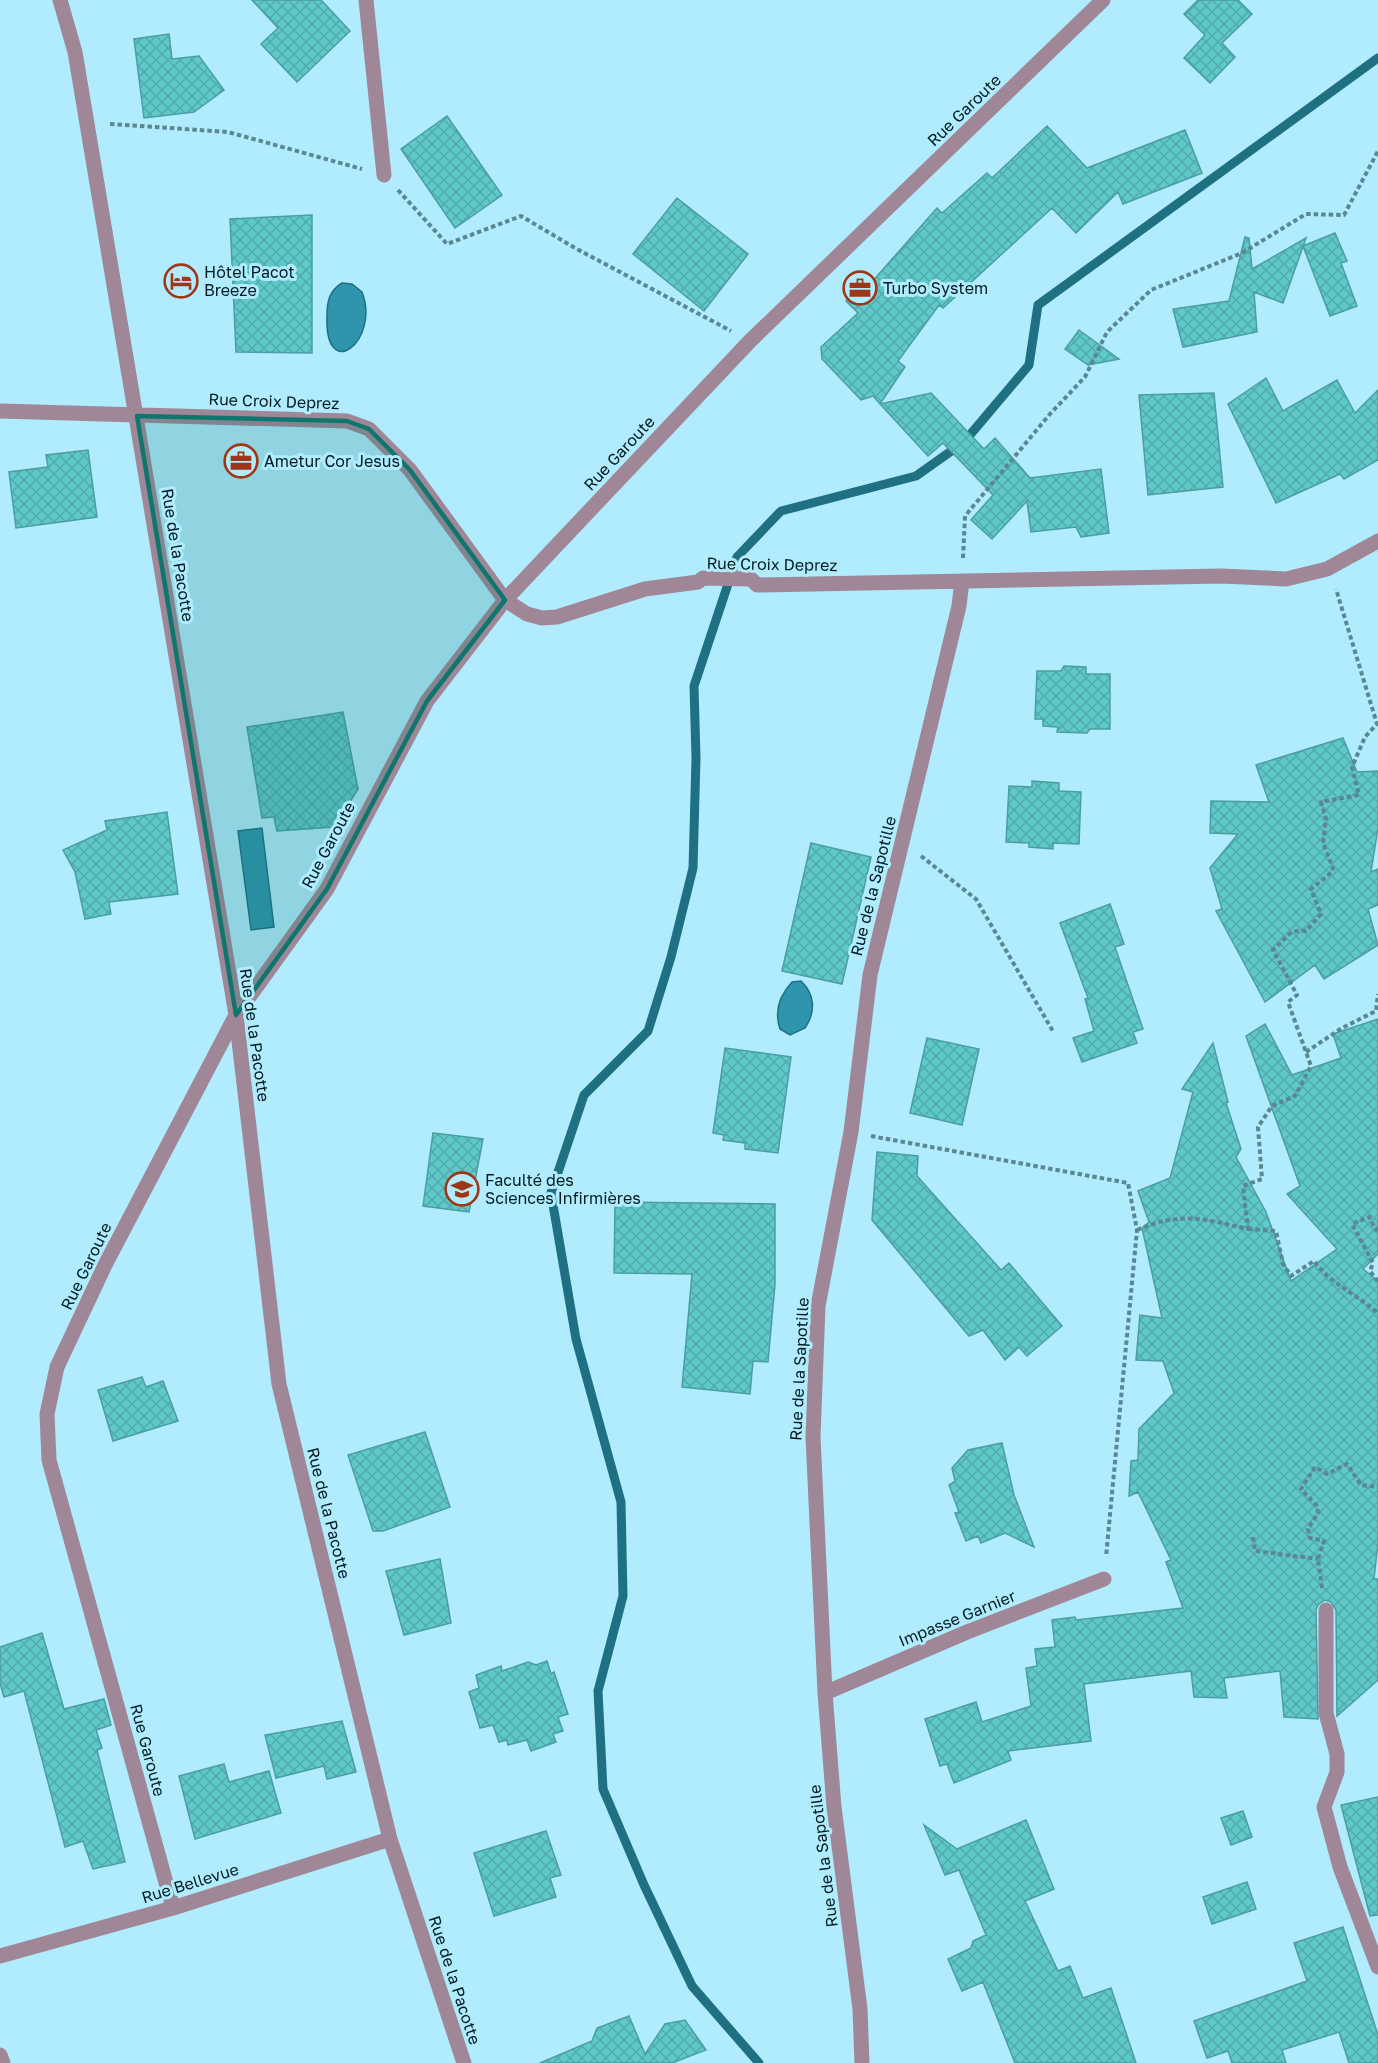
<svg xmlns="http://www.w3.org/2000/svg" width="1378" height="2063" viewBox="0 0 1378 2063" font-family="'Golos Text',sans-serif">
	<defs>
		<pattern id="building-cross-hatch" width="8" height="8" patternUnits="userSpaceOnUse" patternTransform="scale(1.5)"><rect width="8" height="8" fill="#5fc8c9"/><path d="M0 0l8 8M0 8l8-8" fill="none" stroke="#51abac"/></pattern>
	</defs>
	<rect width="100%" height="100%" fill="#b0ecfd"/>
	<!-- water -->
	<path fill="#2e95ac" stroke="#207083" stroke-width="1.5" d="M 342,283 L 352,284 L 362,292 C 381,341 324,385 327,315 C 327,302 329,291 342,283 Z
		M 262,828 L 274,927 L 251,930 L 238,831 Z
		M 801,981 C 815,994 816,1012 805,1028 L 790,1035 L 780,1029 C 774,1011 779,996 792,982 Z"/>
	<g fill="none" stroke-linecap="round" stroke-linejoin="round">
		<!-- stream -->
		<path stroke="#207083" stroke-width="9" d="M 759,2063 L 692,1986 L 644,1885 L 603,1789 L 598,1691 L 623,1596 L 621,1502 L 576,1339 L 551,1193 L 584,1095 L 648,1031 L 671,957 L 693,868 L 696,758 L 694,686 L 737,557 L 781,511 L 916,476 L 964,442 L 1029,365 L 1038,305 L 1378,58"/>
	</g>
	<!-- building -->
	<path fill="url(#building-cross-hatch)" stroke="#4b9e9f" stroke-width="1.5" d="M 252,0 L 321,0 L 350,31 L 297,82 L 261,44 L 278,28 Z
		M 1198,0 L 1238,0 L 1252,14 L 1222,43 L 1235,57 L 1210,83 L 1184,58 L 1205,35 L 1184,14 Z
		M 169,34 L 172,59 L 199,56 L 224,90 L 194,112 L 144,118 L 134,39 Z
		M 447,116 L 502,195 L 455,228 L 401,149 Z
		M 1047,126 L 1087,168 L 1185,130 L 1202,173 L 1123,204 L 1118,192 L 1076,233 L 1052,208 L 943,308 L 939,305 L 898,361 L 905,367 L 880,404 L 873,396 L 861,400 L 822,359 L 821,347 L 858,313 L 846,301 L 865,278 L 871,283 L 937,208 L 942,213 L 987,173 L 992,178 Z
		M 677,198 L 748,254 L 704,311 L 633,254 Z
		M 312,215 L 312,353 L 236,352 L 230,219 Z
		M 1335,233 L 1347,261 L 1341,263 L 1357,306 L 1330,316 L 1303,246 Z
		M 1245,237 L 1249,238 L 1252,269 L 1306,238 L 1283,303 L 1254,292 L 1257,332 L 1183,347 L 1173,309 L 1229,301 Z
		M 1079,330 L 1119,359 L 1088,365 L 1065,349 Z
		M 1266,378 L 1283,411 L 1337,380 L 1355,413 L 1378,390 L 1378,460 L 1344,479 L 1340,474 L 1276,503 L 1228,404 Z
		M 931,393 L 984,449 L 995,438 L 1030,478 L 1101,469 L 1109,533 L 1081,537 L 1076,527 L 1031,532 L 1027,501 L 992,539 L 971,520 L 993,495 L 943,443 L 928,456 L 880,404 Z
		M 1214,393 L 1223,487 L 1148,495 L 1139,395 Z
		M 88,450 L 97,517 L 16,528 L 9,472 L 48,467 L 46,455 Z
		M 1064,666 L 1086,667 L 1086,674 L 1110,674 L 1110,729 L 1090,729 L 1087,733 L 1057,732 L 1058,727 L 1043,726 L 1043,719 L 1035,719 L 1037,671 L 1061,671 Z
		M 343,712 L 358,789 L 334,827 L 277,831 L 274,817 L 262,818 L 247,727 Z
		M 1343,738 L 1357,772 L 1378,771 L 1378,828 L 1371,872 L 1378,869 L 1378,905 L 1368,909 L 1378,945 L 1324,979 L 1315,965 L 1265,1002 L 1216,911 L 1222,909 L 1210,868 L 1238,834 L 1210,833 L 1211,801 L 1269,802 L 1256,765 Z
		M 1032,781 L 1059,783 L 1059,791 L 1081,792 L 1079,844 L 1053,843 L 1053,849 L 1029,847 L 1029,843 L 1006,842 L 1009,786 L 1032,787 Z
		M 167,812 L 178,894 L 109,902 L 111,914 L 85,919 L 75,872 L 63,850 L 107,830 L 105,821 Z
		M 811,843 L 871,857 L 842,984 L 782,971 Z
		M 1110,904 L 1124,944 L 1115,947 L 1143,1029 L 1133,1032 L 1137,1043 L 1082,1062 L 1073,1038 L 1094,1031 L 1085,999 L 1088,998 L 1060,923 Z
		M 1378,1019 L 1378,1254 L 1363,1269 L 1378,1281 L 1378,1543 L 1374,1579 L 1378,1579 L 1378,1680 L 1337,1716 L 1336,1610 L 1331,1602 L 1325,1600 L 1318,1605 L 1316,1610 L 1318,1719 L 1284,1717 L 1280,1671 L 1224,1678 L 1227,1698 L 1194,1697 L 1191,1671 L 1084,1684 L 1091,1741 L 1008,1751 L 1011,1760 L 954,1783 L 947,1764 L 940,1766 L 925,1719 L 976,1702 L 982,1722 L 1031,1706 L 1026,1668 L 1037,1666 L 1035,1649 L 1055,1647 L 1052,1620 L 1075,1617 L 1076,1620 L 1183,1608 L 1166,1562 L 1171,1560 L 1138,1492 L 1129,1496 L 1131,1461 L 1138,1460 L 1139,1429 L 1174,1393 L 1163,1361 L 1136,1360 L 1140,1315 L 1162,1318 L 1142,1228 L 1149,1222 L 1138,1191 L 1170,1178 L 1193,1092 L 1182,1089 L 1213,1043 L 1228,1102 L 1226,1103 L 1241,1149 L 1236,1157 L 1266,1212 L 1291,1281 L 1337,1249 L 1287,1194 L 1300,1186 L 1246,1036 L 1265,1024 L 1292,1075 L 1341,1058 L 1333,1034 Z
		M 927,1038 L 979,1049 L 962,1125 L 910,1113 Z
		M 725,1048 L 791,1057 L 778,1153 L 745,1149 L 745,1143 L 723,1140 L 724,1135 L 713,1133 Z
		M 433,1133 L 483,1139 L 469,1212 L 423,1206 Z
		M 877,1152 L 918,1156 L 917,1176 L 1001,1270 L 1009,1263 L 1062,1326 L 1027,1356 L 1019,1347 L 1005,1360 L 983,1330 L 969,1336 L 872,1220 Z
		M 615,1202 L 775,1204 L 775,1284 L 768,1362 L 753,1361 L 750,1394 L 682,1387 L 692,1274 L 614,1273 Z
		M 142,1377 L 146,1387 L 163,1381 L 178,1421 L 113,1441 L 98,1390 Z
		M 425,1432 L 450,1507 L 383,1531 L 373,1531 L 348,1455 Z
		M 1002,1443 L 1014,1495 L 1034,1547 L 1005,1533 L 981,1543 L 978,1536 L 966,1541 L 955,1513 L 959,1512 L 949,1485 L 955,1481 L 952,1468 L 968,1450 Z
		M 440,1559 L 451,1623 L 404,1635 L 386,1571 Z
		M 42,1633 L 64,1709 L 104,1699 L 111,1725 L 96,1730 L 102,1748 L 97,1750 L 125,1862 L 93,1869 L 83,1841 L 65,1847 L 24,1691 L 4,1697 L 0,1683 L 0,1647 Z
		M 547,1661 L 551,1674 L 554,1672 L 568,1714 L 558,1717 L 563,1731 L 553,1734 L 556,1742 L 531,1751 L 527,1740 L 508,1745 L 507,1740 L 499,1742 L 493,1725 L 480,1728 L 469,1692 L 479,1688 L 476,1675 L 501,1666 L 502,1671 L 528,1662 L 536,1665 Z
		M 342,1721 L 356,1772 L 327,1779 L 324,1766 L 276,1778 L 265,1735 Z
		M 224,1764 L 229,1782 L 269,1771 L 281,1813 L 195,1839 L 179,1776 Z
		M 1378,1797 L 1378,1915 L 1370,1916 L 1341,1805 Z
		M 1243,1811 L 1252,1837 L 1231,1845 L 1221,1818 Z
		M 1026,1820 L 1054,1889 L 1025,1901 L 1058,1971 L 1070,1966 L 1083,1998 L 1111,1988 L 1136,2063 L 1015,2063 L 983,1982 L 962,1991 L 948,1959 L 971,1948 L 973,1941 L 986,1935 L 959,1870 L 945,1875 L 924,1825 L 957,1849 Z
		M 546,1831 L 561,1875 L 550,1878 L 556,1897 L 494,1916 L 474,1853 Z
		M 1247,1882 L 1256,1909 L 1212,1924 L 1203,1897 Z
		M 1343,1927 L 1378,2035 L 1378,2063 L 1349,2063 L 1339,2032 L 1282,2050 L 1286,2063 L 1232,2063 L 1228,2051 L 1207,2058 L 1194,2021 L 1307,1981 L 1294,1943 Z
		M 629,2016 L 645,2054 L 665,2024 L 685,2020 L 706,2050 L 672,2063 L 540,2063 L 592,2041 L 597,2028 Z"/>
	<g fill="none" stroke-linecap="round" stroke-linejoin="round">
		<!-- path -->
		<path stroke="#5b8793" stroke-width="4" stroke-dasharray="4.5 3" stroke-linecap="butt" d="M 110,124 L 228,132 L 362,169
			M 398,190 L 447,244 L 521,216 L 575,248 L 731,331
			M 963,558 L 965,516 L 1050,414 L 1085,377 L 1107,332 L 1151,290 L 1242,253 L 1306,214 L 1344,215 L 1378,151
			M 921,856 L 976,899 L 1054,1033
			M 1306,1052 L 1342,1028 L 1376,1011 L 1378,994
			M 871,1136 L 1128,1183 L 1137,1230 L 1106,1557
			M 1378,1228 L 1376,1230 L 1369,1217 L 1352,1224 L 1373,1263 L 1370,1271 L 1378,1282
			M 1248,1229 L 1276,1231 L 1283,1264 L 1291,1276 L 1314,1261 C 1331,1284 1356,1294 1378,1313
			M 1137,1230 C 1181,1211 1204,1219 1248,1229 L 1243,1186 L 1262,1179 L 1258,1127 L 1272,1106 L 1295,1096 L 1311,1066 L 1288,1002 L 1297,995 L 1273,950 C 1285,940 1289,928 1306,931 L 1321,914 L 1311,889 L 1332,872 L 1333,868 L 1323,843 L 1326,819 L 1321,802 L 1359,795 L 1352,767 L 1365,737 L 1377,724 L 1336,589
			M 1253,1537 L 1255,1551 L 1318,1559
			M 1322,1588 L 1318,1559 L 1324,1541 L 1310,1538 L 1308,1529 L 1318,1513 L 1317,1506 L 1301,1489 L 1315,1467 L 1327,1474 L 1347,1464 L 1361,1485 L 1378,1487"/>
		<!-- street -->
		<path stroke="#9f8798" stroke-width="15" d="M 60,0 L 75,52 L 236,1015 L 279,1384 L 390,1839 L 464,2063
			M 366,0 L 384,175
			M 0,411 L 347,421 L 369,429 L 410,470 L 505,600 L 527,614 L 542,618 L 557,617 L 645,589 L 698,582 L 703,578 L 751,579 L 757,585 L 1221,576 L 1286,579 L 1327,569 L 1378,541
			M 1326,1610 L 1326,1713 L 1337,1754 L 1337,1772 L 1324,1807 L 1340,1867 L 1378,1967
			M 825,1693 L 967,1632 L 1104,1579
			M 173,1908 L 49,1460 L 47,1414 L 57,1367 L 105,1265 L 236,1015 L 327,889 L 427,701 L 505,600 L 750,341 L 1103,0
			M 0,1956 L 173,1908 L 390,1839
			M 0,2055 L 3,2063
			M 862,2063 L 860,2009 L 834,1807 L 825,1693 L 813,1437 L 818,1306 L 851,1132 L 870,975 L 959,606 L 962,581"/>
	</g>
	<!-- marked area -->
	<path fill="#0f766e" fill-opacity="0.2" stroke="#0f766e" stroke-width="4.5" stroke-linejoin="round" d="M 137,416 L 347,421 L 369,429 L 410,470 L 505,600 L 427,701 L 327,889 L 236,1015 Z"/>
	<!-- icons -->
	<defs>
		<g id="hotel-ring" transform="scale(1.725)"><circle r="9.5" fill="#b0ecfd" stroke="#9e3617" stroke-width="1.5"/><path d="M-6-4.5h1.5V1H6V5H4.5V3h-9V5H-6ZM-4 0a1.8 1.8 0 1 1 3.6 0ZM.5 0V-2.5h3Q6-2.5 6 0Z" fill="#9e3617"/></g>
		<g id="office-ring" transform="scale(1.725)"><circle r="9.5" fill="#b0ecfd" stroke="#9e3617" stroke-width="1.5"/><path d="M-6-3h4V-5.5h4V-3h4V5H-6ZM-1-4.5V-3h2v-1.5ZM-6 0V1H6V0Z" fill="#9e3617"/></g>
		<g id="university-ring" transform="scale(1.725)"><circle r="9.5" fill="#b0ecfd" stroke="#9e3617" stroke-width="1.5"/><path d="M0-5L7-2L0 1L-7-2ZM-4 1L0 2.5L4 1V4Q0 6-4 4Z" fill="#9e3617"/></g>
	</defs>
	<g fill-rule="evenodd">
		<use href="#hotel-ring" x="181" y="281"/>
		<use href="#office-ring" x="860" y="288"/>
		<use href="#office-ring" x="241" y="461"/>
		<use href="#university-ring" x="462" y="1189"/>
	</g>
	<g text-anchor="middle" stroke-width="6" stroke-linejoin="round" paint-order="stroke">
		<!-- street labels -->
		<g font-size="16" fill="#001b22" stroke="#b0ecfd">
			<text transform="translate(964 110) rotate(-44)" y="6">Rue Garoute</text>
			<text transform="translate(274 401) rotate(2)" y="6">Rue Croix Deprez</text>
			<text transform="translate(619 453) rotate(-47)" y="6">Rue Garoute</text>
			<text transform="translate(178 555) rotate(81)" y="6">Rue de la Pacotte</text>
			<text transform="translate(772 564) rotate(1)" y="6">Rue Croix Deprez</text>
			<text transform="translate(328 845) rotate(-62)" y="6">Rue Garoute</text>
			<text transform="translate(873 886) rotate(-76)" y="6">Rue de la Sapotille</text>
			<text transform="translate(255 1035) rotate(82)" y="6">Rue de la Pacotte</text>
			<text transform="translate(86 1266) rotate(-64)" y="6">Rue Garoute</text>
			<text transform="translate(799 1369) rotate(-87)" y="6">Rue de la Sapotille</text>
			<text transform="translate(329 1513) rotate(76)" y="6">Rue de la Pacotte</text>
			<text transform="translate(957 1618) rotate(-22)" y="6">Impasse Garnier</text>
			<text transform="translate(148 1750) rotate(75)" y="6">Rue Garoute</text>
			<text transform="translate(823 1856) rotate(-97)" y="6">Rue de la Sapotille</text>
			<text transform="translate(190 1883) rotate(-17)" y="6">Rue Bellevue</text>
			<text transform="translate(455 1980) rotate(72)" y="6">Rue de la Pacotte</text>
		</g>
		<!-- poi labels -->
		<g font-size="16" fill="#001b22" stroke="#b0ecfd" text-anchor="start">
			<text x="204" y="278">Hôtel Pacot<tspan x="204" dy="18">Breeze</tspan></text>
			<text x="883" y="294">Turbo System</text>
			<text x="264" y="467">Ametur Cor Jesus</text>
			<text x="485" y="1186">Faculté des<tspan x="485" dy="18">Sciences Infirmières</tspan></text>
		</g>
	</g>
</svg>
